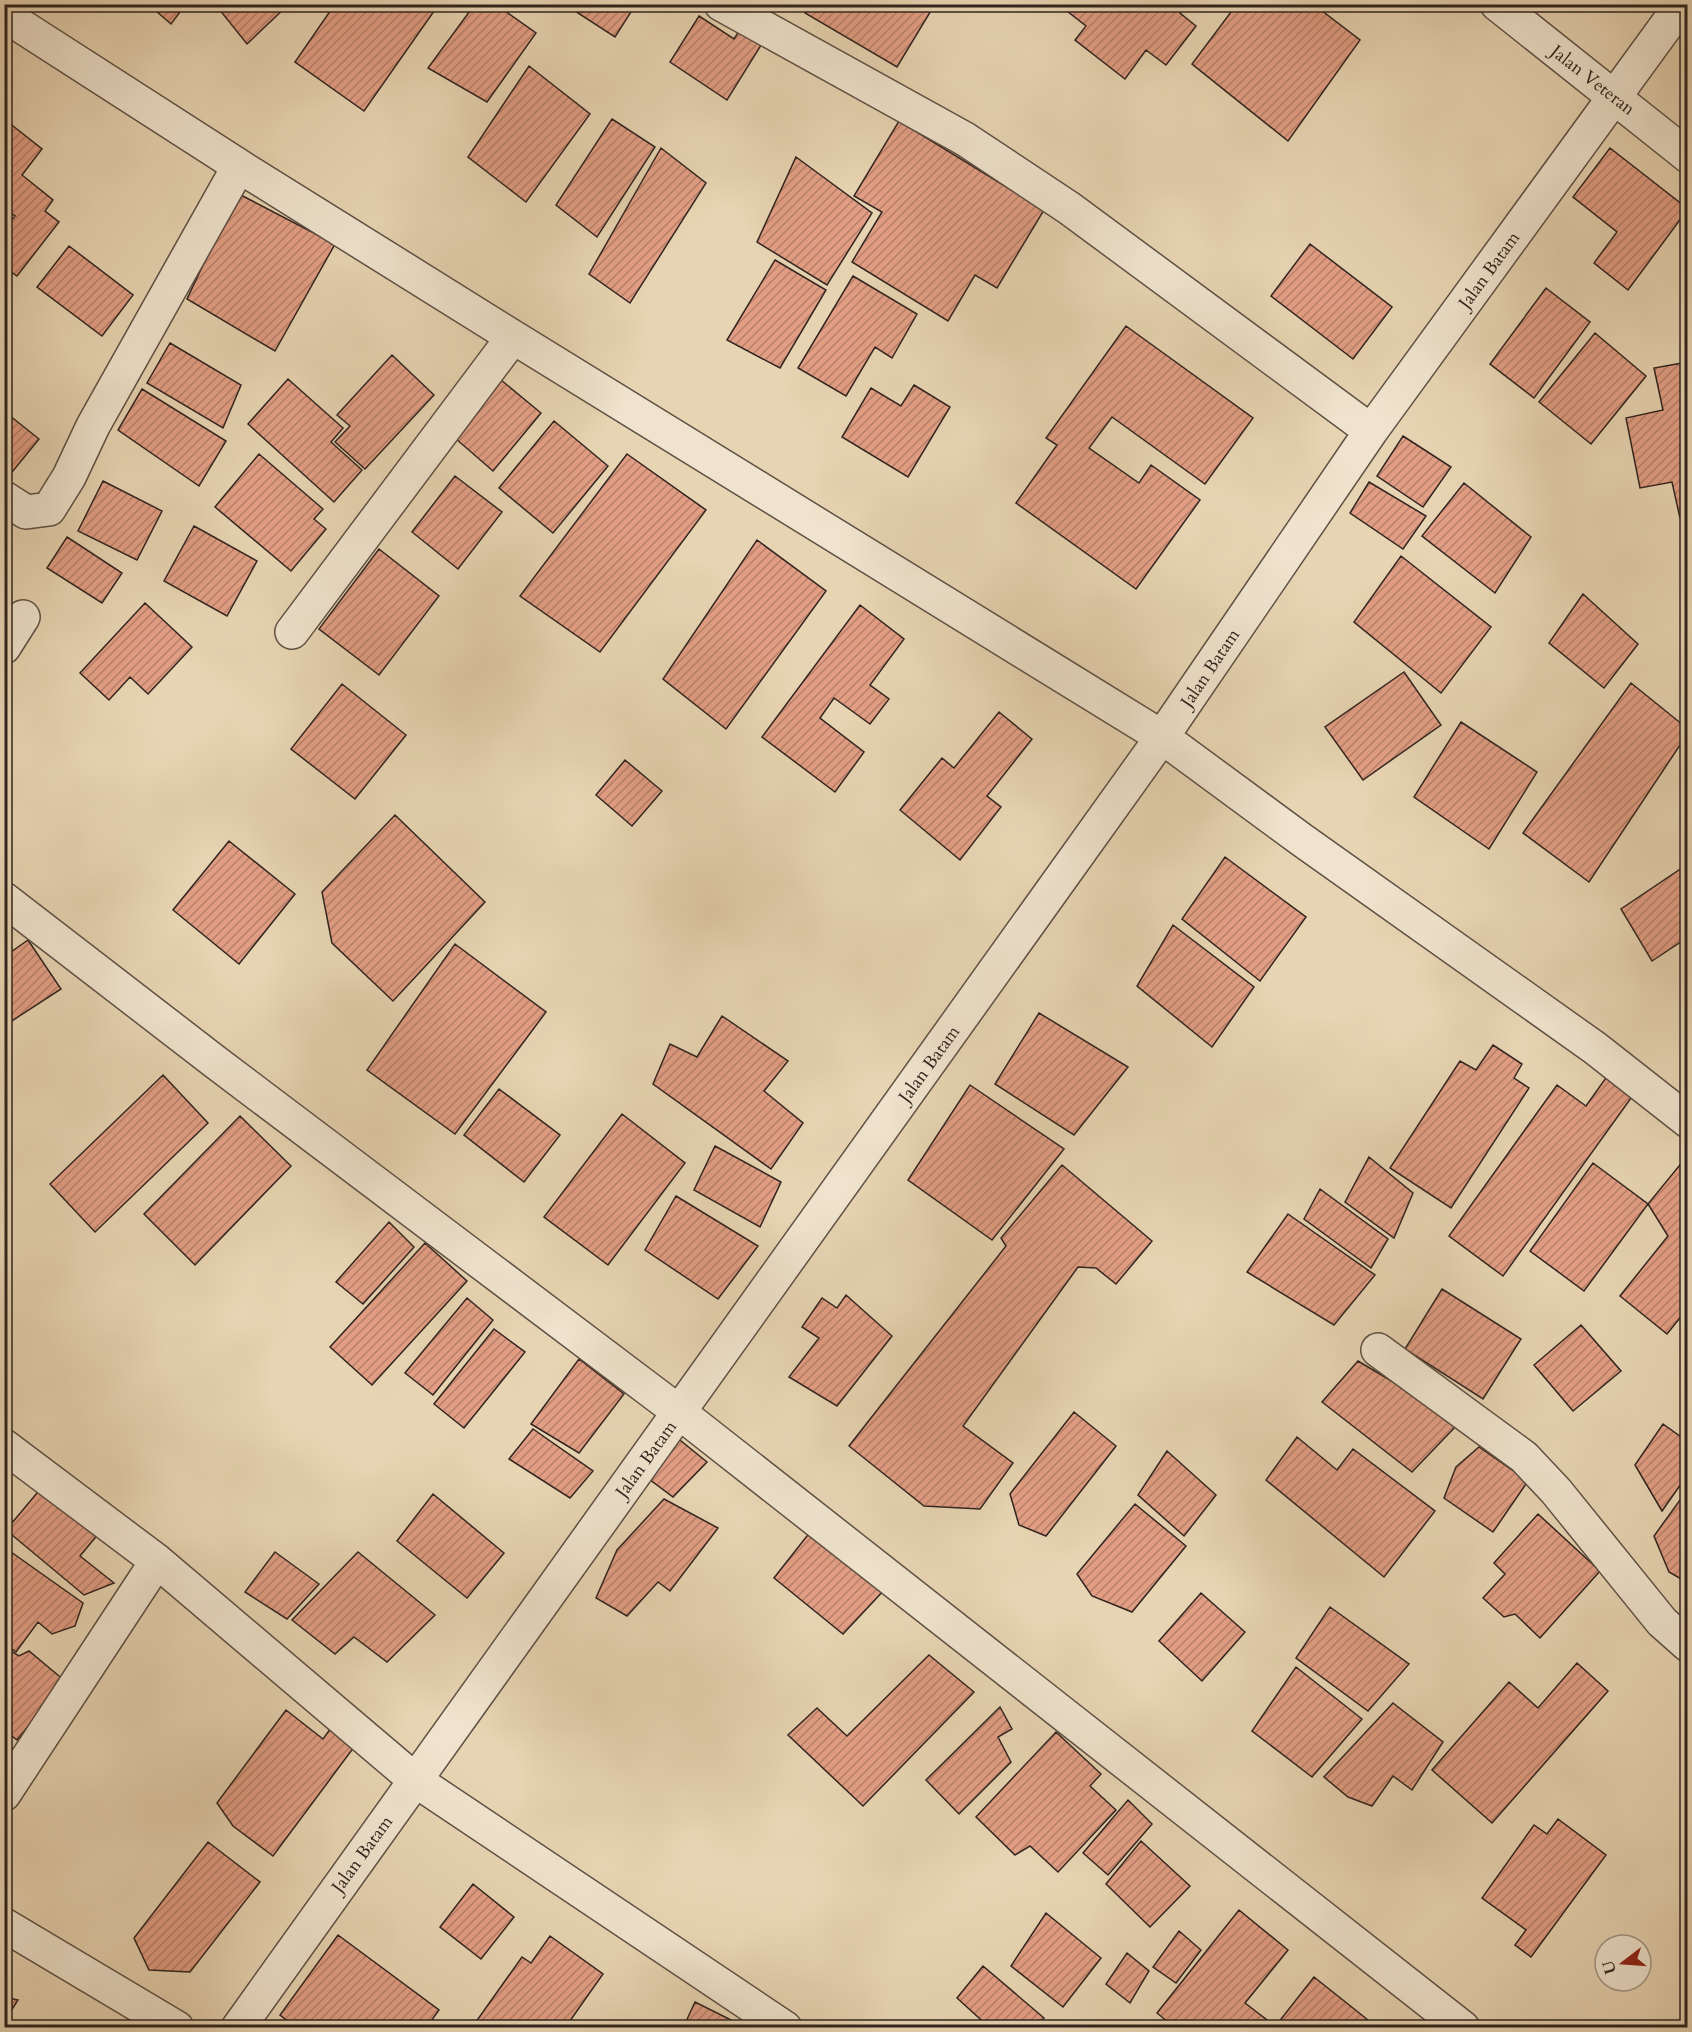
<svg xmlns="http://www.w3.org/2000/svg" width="1692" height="2032" viewBox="0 0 1692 2032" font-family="Cardo,serif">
	<defs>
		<pattern id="building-hatch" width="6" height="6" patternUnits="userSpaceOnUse" patternTransform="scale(1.5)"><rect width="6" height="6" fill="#e29e84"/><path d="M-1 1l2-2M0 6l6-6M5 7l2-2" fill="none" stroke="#b8816b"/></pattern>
	</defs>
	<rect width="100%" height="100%" fill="#e7d4b2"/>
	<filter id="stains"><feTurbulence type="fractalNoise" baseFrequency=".00333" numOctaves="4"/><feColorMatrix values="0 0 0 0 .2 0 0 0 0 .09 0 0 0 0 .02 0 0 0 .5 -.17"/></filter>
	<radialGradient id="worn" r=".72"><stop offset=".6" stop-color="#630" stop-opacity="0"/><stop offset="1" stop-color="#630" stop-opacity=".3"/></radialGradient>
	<!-- building -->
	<path fill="url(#building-hatch)" stroke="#31241f" stroke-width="1.5" d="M 148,4 L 186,4 L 171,24 Z
		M 215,4 L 289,4 L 247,44 Z
		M 335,4 L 439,4 L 364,111 L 295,62 Z
		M 475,4 L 495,4 L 536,33 L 487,102 L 428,68 Z
		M 564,4 L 636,4 L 615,37 Z
		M 810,4 L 935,4 L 897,67 L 805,13 Z
		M 1058,4 L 1186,4 L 1180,13 L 1196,26 L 1166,65 L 1146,50 L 1125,79 L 1075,40 L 1086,26 Z
		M 1237,4 L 1313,4 L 1360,40 L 1288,141 L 1192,64 Z
		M 699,16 L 734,39 L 741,28 L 763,42 L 727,100 L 670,62 Z
		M 529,66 L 590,114 L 526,202 L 468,157 Z
		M 612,119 L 655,147 L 597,237 L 556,205 Z
		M 899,121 L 1044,210 L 997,288 L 975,275 L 948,321 L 852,262 L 882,212 L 854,196 Z
		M 8,122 L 42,149 L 22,175 L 53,200 L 45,211 L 59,222 L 17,276 L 4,267 L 4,229 L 15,216 L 4,208 L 4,127 Z
		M 661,148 L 706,183 L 630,303 L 589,274 Z
		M 1610,148 L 1688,209 L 1628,290 L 1594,263 L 1617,232 L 1573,197 Z
		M 796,157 L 872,213 L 827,285 L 757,242 Z
		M 237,193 L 335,244 L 275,351 L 187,299 Z
		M 1310,244 L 1392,307 L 1353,359 L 1271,296 Z
		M 69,246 L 133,295 L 102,336 L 37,287 Z
		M 775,260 L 826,290 L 780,368 L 727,340 Z
		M 853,276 L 917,314 L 892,358 L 875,347 L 846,396 L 798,368 Z
		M 1546,288 L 1590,322 L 1534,398 L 1490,364 Z
		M 1126,326 L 1253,418 L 1205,484 L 1112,417 L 1089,448 L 1139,483 L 1151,465 L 1200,500 L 1136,589 L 1016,503 L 1057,445 L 1046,438 Z
		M 1595,333 L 1646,376 L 1591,444 L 1539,402 Z
		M 170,343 L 241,385 L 223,428 L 147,383 Z
		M 392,355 L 434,395 L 365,469 L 335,442 L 350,426 L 337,415 Z
		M 1688,362 L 1688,516 L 1680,518 L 1672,482 L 1640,488 L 1626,418 L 1663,410 L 1654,368 Z
		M 495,375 L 541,413 L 493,471 L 448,432 Z
		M 288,379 L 343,428 L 331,442 L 362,470 L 334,502 L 248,424 Z
		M 914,385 L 950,407 L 908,477 L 842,437 L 871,388 L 901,406 Z
		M 142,389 L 226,441 L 199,486 L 118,430 Z
		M 4,411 L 39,439 L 4,482 Z
		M 554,421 L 608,466 L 553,533 L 499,488 Z
		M 1403,436 L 1451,467 L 1423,507 L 1377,476 Z
		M 259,454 L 323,509 L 314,519 L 326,529 L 291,571 L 215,507 Z
		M 627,454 L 706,510 L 600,652 L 520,596 Z
		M 455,476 L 502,512 L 458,569 L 412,532 Z
		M 103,481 L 162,511 L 137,560 L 78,531 Z
		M 1369,482 L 1426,516 L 1403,549 L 1350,513 Z
		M 1464,483 L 1531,537 L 1495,593 L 1422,536 Z
		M 194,526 L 257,561 L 227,616 L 164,581 Z
		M 67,537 L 122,573 L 102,603 L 47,568 Z
		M 757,540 L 826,591 L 726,729 L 663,679 Z
		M 379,549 L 439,596 L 379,675 L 319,629 Z
		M 1401,556 L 1491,627 L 1441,693 L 1354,622 Z
		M 1583,594 L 1638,644 L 1604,688 L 1549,643 Z
		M 145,603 L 192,647 L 148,694 L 130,677 L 109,700 L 80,673 Z
		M 860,605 L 904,639 L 870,685 L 889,699 L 870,724 L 834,698 L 820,718 L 864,752 L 835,792 L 762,737 Z
		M 1404,672 L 1441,725 L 1363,780 L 1325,727 Z
		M 1631,683 L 1688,729 L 1688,733 L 1589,882 L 1523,833 Z
		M 342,684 L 406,735 L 355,799 L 291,749 Z
		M 999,712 L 1032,739 L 987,796 L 1001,807 L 960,860 L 900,810 L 942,758 L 954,768 Z
		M 1461,722 L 1537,772 L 1489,849 L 1414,797 Z
		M 625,760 L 662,791 L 632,826 L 596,795 Z
		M 395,815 L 485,902 L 393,1001 L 332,943 L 322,892 Z
		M 229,841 L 295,894 L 239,964 L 173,910 Z
		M 1225,857 L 1306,917 L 1260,981 L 1182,919 Z
		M 1688,864 L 1688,937 L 1652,961 L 1621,909 Z
		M 1173,925 L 1254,987 L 1212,1047 L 1137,986 Z
		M 28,940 L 61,989 L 4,1026 L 4,957 Z
		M 455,944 L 546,1012 L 455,1134 L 367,1070 Z
		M 1039,1013 L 1128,1067 L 1074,1135 L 995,1084 Z
		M 722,1016 L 788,1061 L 764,1091 L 803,1123 L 771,1169 L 653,1084 L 670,1044 L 697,1057 Z
		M 1493,1045 L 1522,1064 L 1514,1078 L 1529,1088 L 1451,1208 L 1390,1168 L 1460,1061 L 1476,1070 Z
		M 163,1075 L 208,1123 L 95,1232 L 50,1184 Z
		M 1608,1075 L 1634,1094 L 1503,1276 L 1449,1236 L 1557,1085 L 1586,1106 Z
		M 970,1085 L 1064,1149 L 992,1240 L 908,1180 Z
		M 499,1089 L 560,1135 L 524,1182 L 464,1135 Z
		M 622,1114 L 685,1163 L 608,1265 L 544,1217 Z
		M 240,1116 L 291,1166 L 195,1265 L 144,1214 Z
		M 715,1146 L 781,1182 L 760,1227 L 694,1190 Z
		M 1688,1155 L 1688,1308 L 1667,1334 L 1620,1296 L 1668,1236 L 1648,1204 Z
		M 1369,1157 L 1413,1193 L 1394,1238 L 1345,1202 Z
		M 1593,1163 L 1648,1204 L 1584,1291 L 1530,1251 Z
		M 1062,1165 L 1152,1241 L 1116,1284 L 1096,1268 L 1078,1267 L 963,1426 L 1013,1463 L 980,1509 L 924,1506 L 849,1446 L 1006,1246 L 1001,1238 Z
		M 1320,1189 L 1388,1239 L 1371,1268 L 1304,1219 Z
		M 676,1196 L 758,1246 L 718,1299 L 645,1250 Z
		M 1288,1214 L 1375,1275 L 1334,1325 L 1247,1272 Z
		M 389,1222 L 414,1247 L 363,1304 L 336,1282 Z
		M 425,1243 L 467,1281 L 372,1385 L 330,1347 Z
		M 1442,1289 L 1521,1339 L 1483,1399 L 1405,1349 Z
		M 846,1295 L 892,1336 L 837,1406 L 789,1377 L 819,1338 L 802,1327 L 822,1298 L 837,1308 Z
		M 467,1298 L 493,1320 L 433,1395 L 405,1373 Z
		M 1581,1325 L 1621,1371 L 1573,1411 L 1534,1365 Z
		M 494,1329 L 525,1352 L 464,1428 L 434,1404 Z
		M 579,1359 L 624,1394 L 579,1453 L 531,1424 Z
		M 1358,1361 L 1460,1422 L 1412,1472 L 1322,1402 Z
		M 1074,1412 L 1116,1446 L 1046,1536 L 1019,1525 L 1010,1494 Z
		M 1663,1424 L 1688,1442 L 1688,1474 L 1662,1511 L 1635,1465 Z
		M 533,1429 L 593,1471 L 570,1498 L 509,1459 Z
		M 675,1436 L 707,1462 L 673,1497 L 645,1476 Z
		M 1297,1437 L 1337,1470 L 1353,1449 L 1435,1511 L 1384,1577 L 1266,1480 Z
		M 1479,1447 L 1528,1481 L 1493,1532 L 1444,1498 L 1456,1467 Z
		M 1167,1451 L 1216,1495 L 1184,1536 L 1138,1495 Z
		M 42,1487 L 99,1533 L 80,1556 L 114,1583 L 84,1595 L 6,1530 Z
		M 1688,1489 L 1688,1583 L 1669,1572 L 1654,1536 Z
		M 433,1494 L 504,1553 L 467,1598 L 397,1541 Z
		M 664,1499 L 718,1528 L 670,1591 L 658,1582 L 627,1616 L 596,1598 L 617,1550 Z
		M 1135,1504 L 1186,1546 L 1132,1612 L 1092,1596 L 1077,1574 Z
		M 1538,1514 L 1600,1571 L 1540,1638 L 1515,1614 L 1504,1617 L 1483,1598 L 1505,1574 L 1494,1563 Z
		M 814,1527 L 886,1588 L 843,1634 L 774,1578 Z
		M 4,1547 L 83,1603 L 75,1626 L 52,1634 L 38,1622 L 16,1652 L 4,1643 Z
		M 275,1552 L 319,1584 L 287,1619 L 245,1592 Z
		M 358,1552 L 435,1615 L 387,1662 L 354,1637 L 335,1654 L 292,1620 Z
		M 1201,1593 L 1245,1632 L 1202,1681 L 1159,1641 Z
		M 1330,1607 L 1409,1664 L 1368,1711 L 1296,1658 Z
		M 4,1647 L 19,1656 L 29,1651 L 65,1681 L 17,1740 L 4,1730 Z
		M 929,1655 L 974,1692 L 863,1806 L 788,1735 L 817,1708 L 847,1736 Z
		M 1577,1663 L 1608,1691 L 1492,1823 L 1432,1770 L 1509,1682 L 1538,1708 Z
		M 1296,1667 L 1362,1719 L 1312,1777 L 1252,1731 Z
		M 1393,1703 L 1443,1742 L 1412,1790 L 1393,1776 L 1372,1806 L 1348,1797 L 1324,1777 Z
		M 1000,1707 L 1012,1729 L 998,1737 L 1011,1762 L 959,1814 L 926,1780 Z
		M 286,1710 L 323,1739 L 336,1721 L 360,1739 L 273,1856 L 233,1826 L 217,1803 Z
		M 1056,1732 L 1101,1774 L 1090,1786 L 1116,1810 L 1058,1872 L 1030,1846 L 1015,1855 L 976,1817 Z
		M 1128,1800 L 1152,1824 L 1108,1875 L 1083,1853 Z
		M 1558,1819 L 1606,1855 L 1531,1957 L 1515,1945 L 1526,1930 L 1482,1898 L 1534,1825 L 1547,1834 Z
		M 1141,1841 L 1190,1886 L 1150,1927 L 1106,1884 Z
		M 208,1842 L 260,1882 L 190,1972 L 149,1970 L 134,1938 Z
		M 473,1884 L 514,1917 L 481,1959 L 440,1927 Z
		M 1239,1910 L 1288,1950 L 1245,2003 L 1267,2020 L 1261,2028 L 1175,2028 L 1157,2013 Z
		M 1046,1913 L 1101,1958 L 1063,2007 L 1011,1966 Z
		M 1179,1931 L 1201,1950 L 1176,1983 L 1153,1967 Z
		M 338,1935 L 439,2010 L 426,2028 L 297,2028 L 280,2015 Z
		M 550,1936 L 603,1974 L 565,2028 L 473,2026 L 522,1957 L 531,1963 Z
		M 1127,1953 L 1149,1971 L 1130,2003 L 1106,1984 Z
		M 983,1966 L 1044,2018 L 1035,2028 L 990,2028 L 957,1998 Z
		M 1314,1977 L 1378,2028 L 1274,2028 Z
		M 4,1997 L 18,2000 L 4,2022 Z
		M 695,2002 L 737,2023 L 736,2028 L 683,2028 Z"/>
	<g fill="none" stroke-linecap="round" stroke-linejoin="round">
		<!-- minor casing -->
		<g stroke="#5e5044" stroke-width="36">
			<path id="minor" d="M 721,4 L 965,139 L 1069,208 L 1371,431
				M 1497,4 L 1688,156
				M 4,15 L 239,166 L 513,337 L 1162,737 L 1302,840 L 1595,1048 L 1688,1121
				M 4,498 L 26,512 L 49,509 L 69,477 L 93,426 L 239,166
				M 292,632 L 513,337
				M 4,647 L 23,617
				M 4,899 L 214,1061 L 679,1412 L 1463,2028
				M 1378,1350 L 1524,1457 L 1556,1491 L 1662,1622 L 1688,1645
				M 4,1446 L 157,1561 L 415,1780 L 785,2028
				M 4,1794 L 157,1561
				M 4,1925 L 177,2028
				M 238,2028 L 1162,737 L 1371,431 L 1682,4"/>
		</g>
		<!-- minor -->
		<use href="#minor" stroke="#efe3cd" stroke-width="33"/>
	</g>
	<g text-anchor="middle" stroke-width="6" stroke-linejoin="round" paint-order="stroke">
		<!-- street labels -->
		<g font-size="18" fill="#31241f" stroke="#efe3cd">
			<text transform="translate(1593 80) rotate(38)" y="6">Jalan Veteran</text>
			<text transform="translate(1489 270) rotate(-54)" y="6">Jalan Batam</text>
			<text transform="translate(1210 668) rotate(-56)" y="6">Jalan Batam</text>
			<text transform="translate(929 1064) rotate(-54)" y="6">Jalan Batam</text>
			<text transform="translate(646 1459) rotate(-54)" y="6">Jalan Batam</text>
			<text transform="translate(362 1854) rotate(-54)" y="6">Jalan Batam</text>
		</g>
	</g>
	<!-- margin -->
	<rect width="1692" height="2032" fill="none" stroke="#e7d4b2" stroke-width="24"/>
	<rect x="6" y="6" width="1680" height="2020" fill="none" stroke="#31241f" stroke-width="3"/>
	<rect x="12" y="12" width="1668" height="2008" fill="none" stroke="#31241f" stroke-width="1.5"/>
	<!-- north arrow -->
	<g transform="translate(1623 1963) rotate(253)"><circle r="28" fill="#efe3cd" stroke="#a39787" stroke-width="1.5"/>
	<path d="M0-4.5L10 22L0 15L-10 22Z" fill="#8f2418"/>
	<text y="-9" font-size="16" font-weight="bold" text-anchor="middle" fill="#31241f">U</text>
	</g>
	<rect width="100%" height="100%" filter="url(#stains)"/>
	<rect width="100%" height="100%" fill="url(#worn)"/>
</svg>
